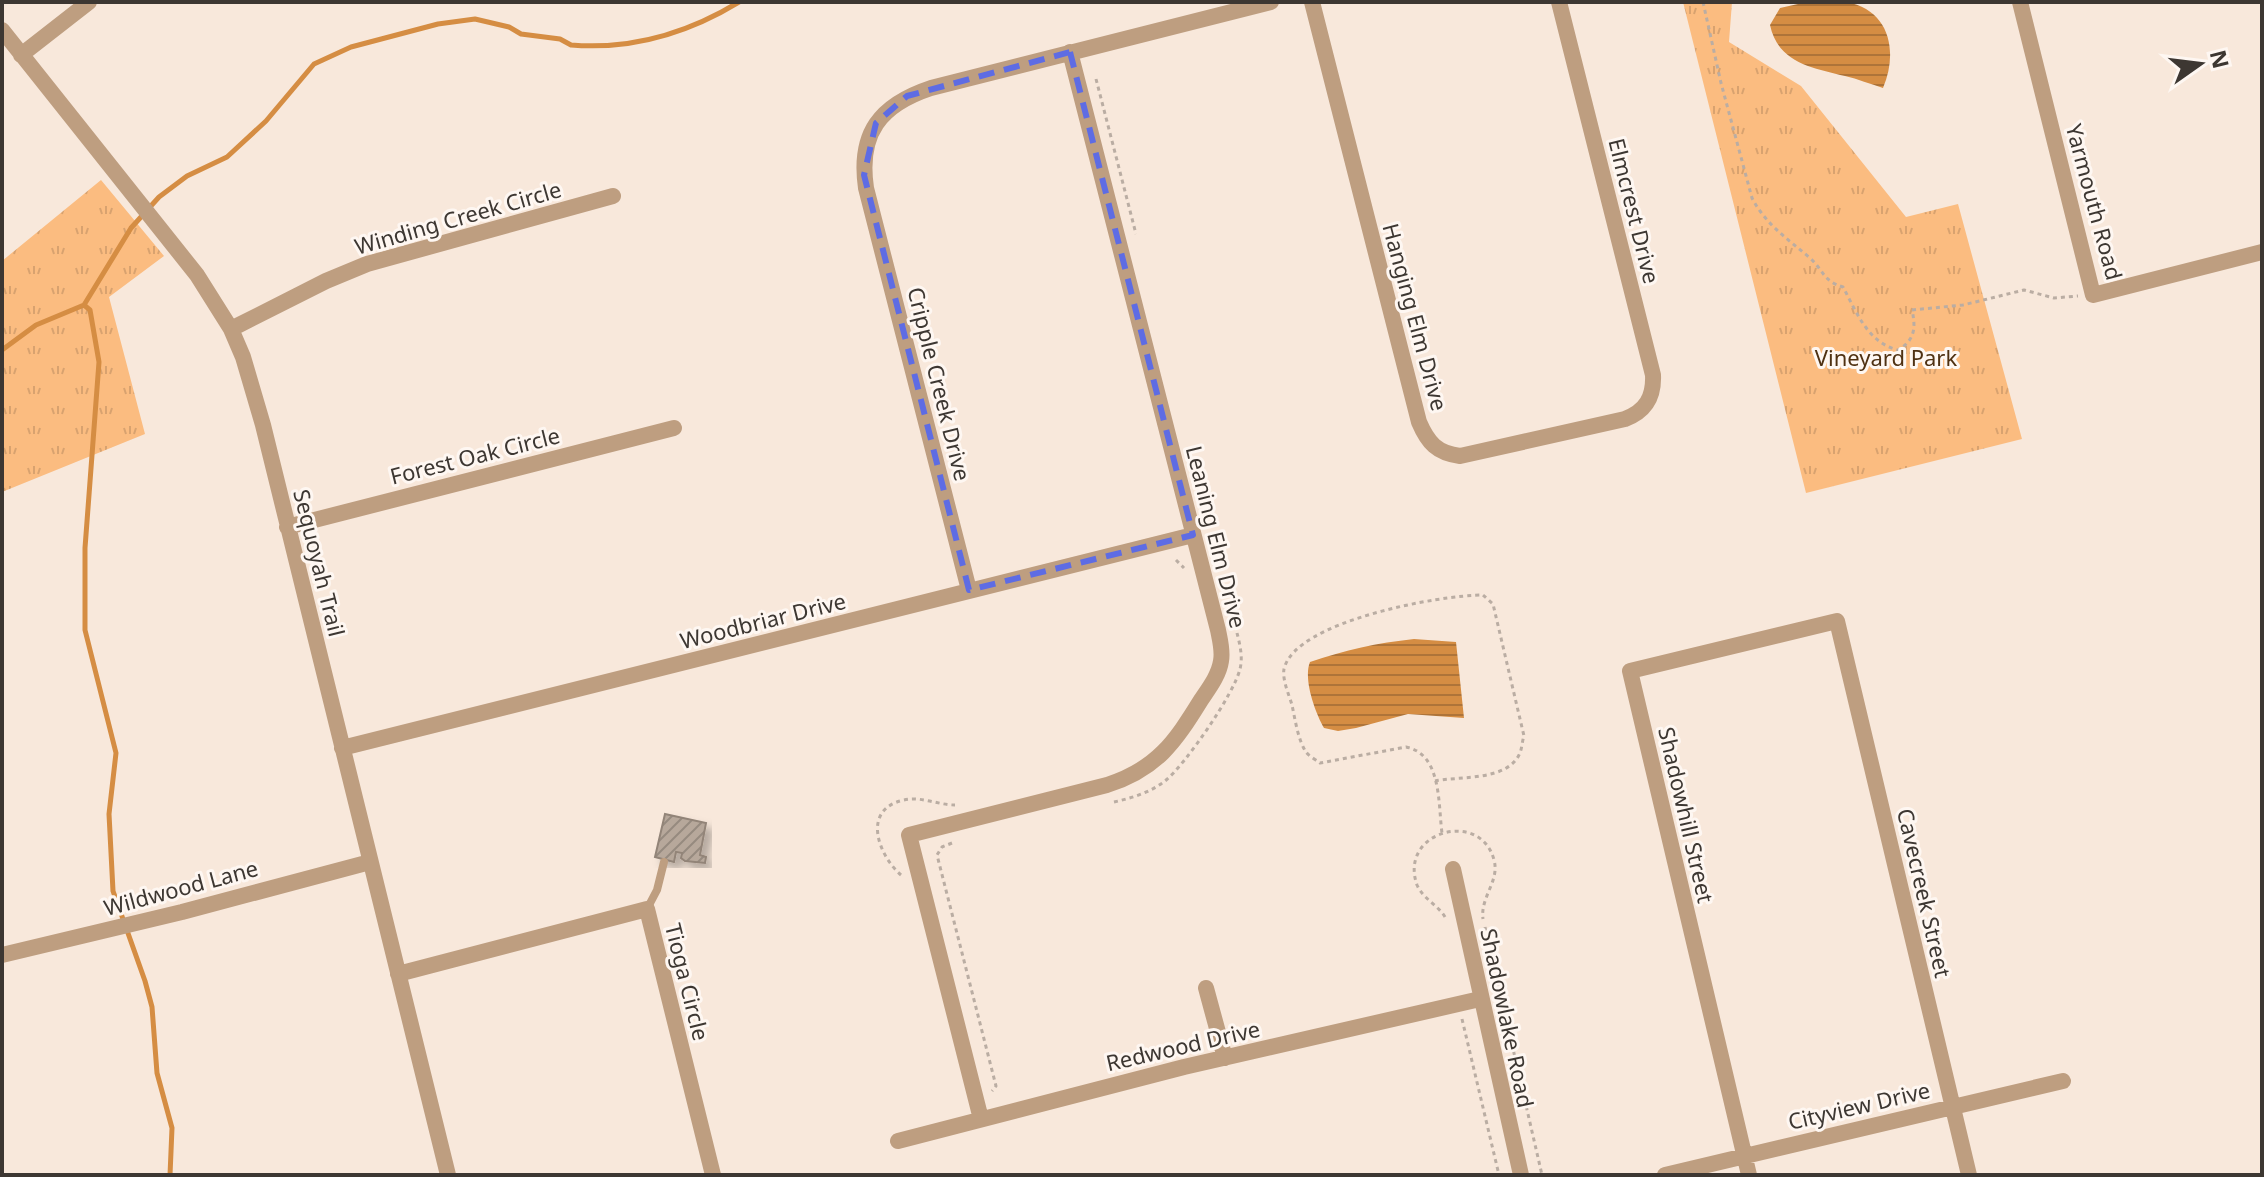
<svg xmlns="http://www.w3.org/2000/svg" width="2264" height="1177" viewBox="0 0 2264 1177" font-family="'Noto Sans',sans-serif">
	<defs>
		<pattern id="park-tufts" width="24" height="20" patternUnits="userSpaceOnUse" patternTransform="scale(2)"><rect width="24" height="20" fill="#fbbc80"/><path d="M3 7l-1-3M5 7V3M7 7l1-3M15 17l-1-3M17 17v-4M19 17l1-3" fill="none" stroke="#d8a26f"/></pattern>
		<pattern id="water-rules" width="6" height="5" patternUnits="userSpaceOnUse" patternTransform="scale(2)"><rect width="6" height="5" fill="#d58d43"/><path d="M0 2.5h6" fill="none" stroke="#ae7439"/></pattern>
		<pattern id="building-hatch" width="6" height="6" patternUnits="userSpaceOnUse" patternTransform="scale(2)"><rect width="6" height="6" fill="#b7a89b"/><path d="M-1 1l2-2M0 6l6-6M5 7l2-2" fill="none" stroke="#968a7f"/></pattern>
		<filter id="shadow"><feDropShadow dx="7" dy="7" stdDeviation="4" flood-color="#0004"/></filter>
	</defs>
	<rect width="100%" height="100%" fill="#f8e8db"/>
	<!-- park -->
	<path fill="url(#park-tufts)" d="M 1683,2 L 1732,2 L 1729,42 L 1801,86 L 1906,217 L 1958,204 L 2022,439 L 1806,493 Z
		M 101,180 L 164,256 L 109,297 L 145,434 L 2,492 L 2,261 Z"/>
	<!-- water -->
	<path fill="url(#water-rules)" d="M 1807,2 C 1819,2 1834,0 1846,2 C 1891,10 1898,53 1883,88 C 1870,84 1858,79 1845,76 C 1813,68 1778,63 1770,25 L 1780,8 Z
		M 1414,639 L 1456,642 L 1464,718 L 1408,714 L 1356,728 L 1338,731 L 1324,728 C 1315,712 1303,679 1310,662 C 1345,650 1377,643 1414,639 Z"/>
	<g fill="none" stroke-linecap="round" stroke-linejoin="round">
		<!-- stream -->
		<path stroke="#d58d43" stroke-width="5" d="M 84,305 L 90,310 L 99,362 L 85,548 L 85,630 L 116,753 L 109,814 L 113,891 L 145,981 L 152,1007 L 157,1073 L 172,1128 L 170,1175
			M 2,350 L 36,325 L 84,305 L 131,228 L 159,197 L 187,176 L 227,157 L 266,121 L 314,64 L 351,47 L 438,24 L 475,19 L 509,27 L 521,34 L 560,39 L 571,45 C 632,50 688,33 739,2"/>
	</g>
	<!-- building -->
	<path fill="url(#building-hatch)" stroke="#928478" stroke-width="2" filter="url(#shadow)" d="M 665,814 L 706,823 L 700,855 L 706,857 L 705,863 L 685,861 L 681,858 L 682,853 L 676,852 L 674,862 L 655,857 Z"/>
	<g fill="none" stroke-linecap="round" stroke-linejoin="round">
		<!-- path -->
		<path stroke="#baada3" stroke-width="3" stroke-dasharray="4 4" stroke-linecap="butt" d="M 1703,2 L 1721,83 L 1752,198 C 1766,225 1788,239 1810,258 C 1824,271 1823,281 1843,287 C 1857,313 1868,343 1898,350 C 1915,340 1916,328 1912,310 L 1963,305 L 2024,290 L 2054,298 L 2078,296
			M 1096,79 L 1136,234
			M 1176,560 L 1184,568
			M 1435,781 C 1460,776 1506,781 1519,755 C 1522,750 1522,741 1524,736 L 1493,604 L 1483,595 C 1440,595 1295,621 1284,669 C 1282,679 1289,695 1292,705 C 1295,719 1298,740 1306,752 C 1309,756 1316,760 1320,763 L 1406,747 C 1442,754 1438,804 1442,833
			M 1114,802 C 1132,798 1151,792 1165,781 C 1185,765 1234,694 1240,669 C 1243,657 1240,645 1237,633
			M 952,843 L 942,847 L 937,855 L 996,1086 L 992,1091
			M 901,875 C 878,855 861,809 904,800 C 921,796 938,805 955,805
			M 1445,917 C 1438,905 1423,899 1417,885 C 1398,831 1481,809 1494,860 C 1500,881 1480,897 1483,919
			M 1485,927 L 1542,1175
			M 1462,1019 L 1499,1175"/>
		<!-- lane -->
		<path stroke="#be9e80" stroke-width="8" d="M 647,909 L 657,890 L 664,862"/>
		<!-- street -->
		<path stroke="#be9e80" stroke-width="16" d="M 1312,2 L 1419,422 C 1428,443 1437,453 1460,456 L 1625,419 C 1646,411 1654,397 1653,375 L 1559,2
			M 2020,2 L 2093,295 L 2262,252
			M 2,30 L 197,275 L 231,329 L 243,357 L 263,425 L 448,1175
			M 21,55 L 89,2
			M 231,329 L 326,281 L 367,264 L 613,196
			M 287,527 L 674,428
			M 969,590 L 866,188 C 858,133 880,105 931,88 L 1271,2
			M 342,748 L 1193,535
			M 1453,869 L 1521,1175
			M 2,955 L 182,912 L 370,862
			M 398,974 L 647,909 L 713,1175
			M 1206,988 L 1225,1058
			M 981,1119 L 909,835 L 1107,785 C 1157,769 1175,742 1201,700 C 1209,688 1219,675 1221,661 C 1223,651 1220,640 1218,630 L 1070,52
			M 898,1141 L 1184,1067 L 1480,999
			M 1665,1175 L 2063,1081
			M 1749,1175 L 1630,671 L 1837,621 L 1969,1175"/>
	</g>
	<!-- marked area -->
	<path fill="none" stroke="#5e6ce4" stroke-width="6" stroke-dasharray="16 10" stroke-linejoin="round" d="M 1070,52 L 1193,535 L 969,590 L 864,175 L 876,123 L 907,96 Z"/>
	<g text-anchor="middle" stroke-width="6" stroke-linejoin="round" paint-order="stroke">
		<!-- street labels -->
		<g font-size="22" fill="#3d3732" stroke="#fef7f2">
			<text transform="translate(2094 202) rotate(75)" y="8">Yarmouth Road</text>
			<text transform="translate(1634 211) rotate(76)" y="8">Elmcrest Drive</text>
			<text transform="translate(458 218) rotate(-16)" y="8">Winding Creek Circle</text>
			<text transform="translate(1415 317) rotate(75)" y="8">Hanging Elm Drive</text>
			<text transform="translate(939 384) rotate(76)" y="8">Cripple Creek Drive</text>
			<text transform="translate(475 456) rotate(-14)" y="8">Forest Oak Circle</text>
			<text transform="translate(1216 537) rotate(76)" y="8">Leaning Elm Drive</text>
			<text transform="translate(319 563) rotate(76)" y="8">Sequoyah Trail</text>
			<text transform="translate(763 621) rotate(-14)" y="8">Woodbriar Drive</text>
			<text transform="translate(1686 815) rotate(77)" y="8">Shadowhill Street</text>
			<text transform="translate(181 888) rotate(-15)" y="8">Wildwood Lane</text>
			<text transform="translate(1924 893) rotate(77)" y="8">Cavecreek Street</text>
			<text transform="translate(687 982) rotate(76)" y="8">Tioga Circle</text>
			<text transform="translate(1507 1018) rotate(78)" y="8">Shadowlake Road</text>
			<text transform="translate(1183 1046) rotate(-13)" y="8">Redwood Drive</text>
			<text transform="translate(1859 1106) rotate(-13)" y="8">Cityview Drive</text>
		</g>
		<!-- park labels -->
		<g font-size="22" fill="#4f3112" stroke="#fef7f2">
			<text x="1886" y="366">Vineyard Park</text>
		</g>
	</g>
	<!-- border -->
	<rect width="2264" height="1177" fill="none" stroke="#3d3732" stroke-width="8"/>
	<!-- north arrow -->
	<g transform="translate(2200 64) rotate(76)" stroke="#fef7f2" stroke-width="6" paint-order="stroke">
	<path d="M0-6L14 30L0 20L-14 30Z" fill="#3d3732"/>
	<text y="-12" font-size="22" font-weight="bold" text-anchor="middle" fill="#3d3732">N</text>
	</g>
</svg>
